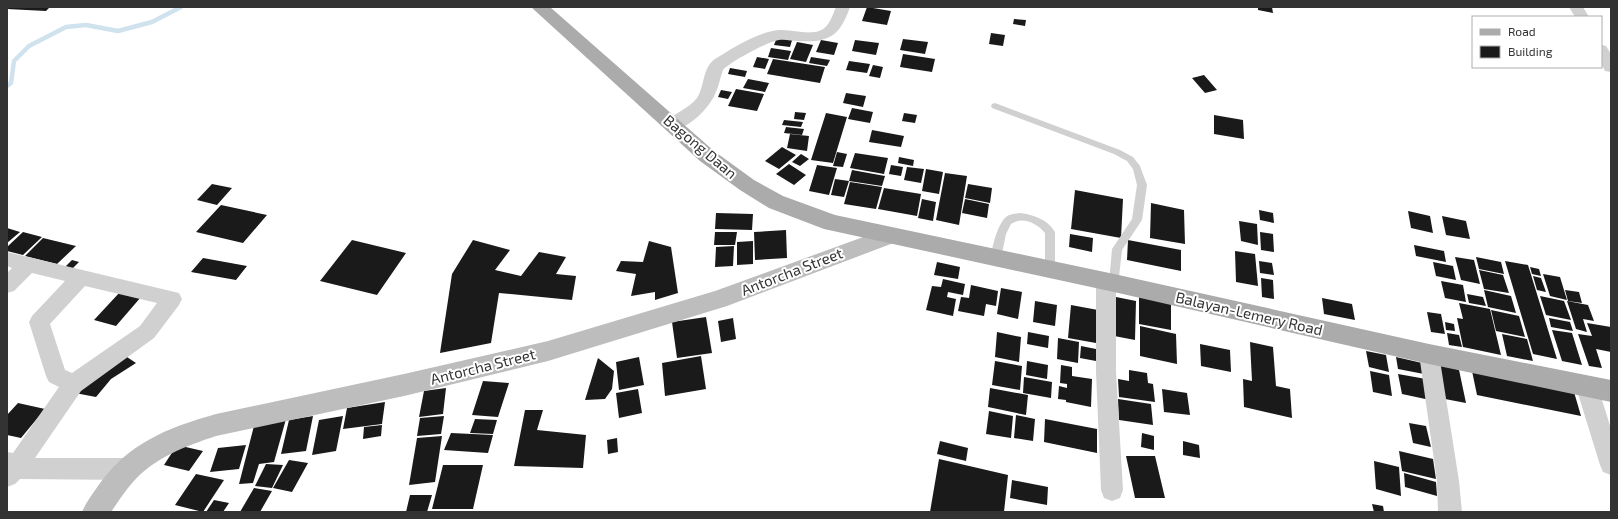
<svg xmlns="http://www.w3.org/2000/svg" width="1618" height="519" viewBox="0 0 1618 519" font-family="'Exo 2',sans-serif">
	<rect width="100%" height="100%" fill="#fff"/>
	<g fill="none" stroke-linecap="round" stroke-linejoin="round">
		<!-- stream -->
		<path stroke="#cfe2ee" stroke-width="4.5" d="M 7,86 L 11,83 L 14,61 L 29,46 L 66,27 L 86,25 L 118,31 L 152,22 L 181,7"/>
	</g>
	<!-- building -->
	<path fill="#1a1a1a" d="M 10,7 L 50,7 L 46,11 L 7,9 Z
		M 867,7 L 891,11 L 887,25 L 862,21 Z
		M 1258,7 L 1272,7 L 1273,13 L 1258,10 Z
		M 1014,19 L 1026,20 L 1025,26 L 1013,24 Z
		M 991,33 L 1005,35 L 1003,46 L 989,44 Z
		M 778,35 L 793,37 L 790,47 L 774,45 Z
		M 903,39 L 928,42 L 925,54 L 900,50 Z
		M 821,40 L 838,43 L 834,55 L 816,52 Z
		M 855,40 L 879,43 L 876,55 L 852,51 Z
		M 797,42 L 813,45 L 806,62 L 790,59 Z
		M 771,48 L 791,51 L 788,60 L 768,57 Z
		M 903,54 L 935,59 L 932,72 L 900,67 Z
		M 757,57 L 769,59 L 765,69 L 753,67 Z
		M 811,57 L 830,60 L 827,66 L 809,63 Z
		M 773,59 L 825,67 L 820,83 L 767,74 Z
		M 849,61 L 870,64 L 867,73 L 846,70 Z
		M 873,65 L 883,67 L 880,78 L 869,76 Z
		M 730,68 L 747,71 L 745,77 L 728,74 Z
		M 1204,75 L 1217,90 L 1205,93 L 1192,78 Z
		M 748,79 L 769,83 L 765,92 L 743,88 Z
		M 736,89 L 764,94 L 757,111 L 728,106 Z
		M 721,90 L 732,92 L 728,99 L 718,97 Z
		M 846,93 L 866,96 L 863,107 L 843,103 Z
		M 852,108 L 873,112 L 870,123 L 848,119 Z
		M 795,112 L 806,113 L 804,120 L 794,119 Z
		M 826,113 L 847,117 L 833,163 L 811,160 Z
		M 904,113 L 917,115 L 915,123 L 902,121 Z
		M 1214,115 L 1243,120 L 1244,139 L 1214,134 Z
		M 784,120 L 803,122 L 801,127 L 782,125 Z
		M 786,127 L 804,129 L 802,135 L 784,133 Z
		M 872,130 L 904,136 L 901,147 L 869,142 Z
		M 790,134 L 809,136 L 807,151 L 787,148 Z
		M 782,147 L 796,155 L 779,169 L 765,161 Z
		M 837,152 L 847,154 L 843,167 L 833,166 Z
		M 855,153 L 888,158 L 884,174 L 850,168 Z
		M 801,154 L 809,159 L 800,166 L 792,162 Z
		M 899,157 L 914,160 L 913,166 L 898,163 Z
		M 789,164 L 806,175 L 794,185 L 776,174 Z
		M 817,165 L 837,168 L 829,195 L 809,191 Z
		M 891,165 L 903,167 L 901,176 L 889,174 Z
		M 907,167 L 924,169 L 921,183 L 904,180 Z
		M 926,169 L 943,172 L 939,194 L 922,191 Z
		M 852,170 L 885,176 L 882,186 L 849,181 Z
		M 945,173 L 967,176 L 959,225 L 936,220 Z
		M 835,179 L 849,181 L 844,197 L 831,195 Z
		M 850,182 L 882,187 L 876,209 L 844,204 Z
		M 212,184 L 232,188 L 217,205 L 197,200 Z
		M 968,184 L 992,188 L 990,203 L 965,198 Z
		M 884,188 L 921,194 L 917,216 L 878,209 Z
		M 1075,190 L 1123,199 L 1121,238 L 1071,229 Z
		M 922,199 L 936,202 L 933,221 L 918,218 Z
		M 965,199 L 989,204 L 987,218 L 962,213 Z
		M 1151,203 L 1184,210 L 1185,244 L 1150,238 Z
		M 221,205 L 267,215 L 243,243 L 196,232 Z
		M 1259,210 L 1273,213 L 1274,223 L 1260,220 Z
		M 1408,211 L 1430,216 L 1433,233 L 1411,228 Z
		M 716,213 L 753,214 L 752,230 L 715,229 Z
		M 1442,216 L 1466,221 L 1470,239 L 1446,235 Z
		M 1239,221 L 1257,224 L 1258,245 L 1241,241 Z
		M 7,228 L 20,232 L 7,243 Z
		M 786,230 L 787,258 L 755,260 L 754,232 Z
		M 23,232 L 42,237 L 23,255 L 7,251 L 7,247 Z
		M 715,232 L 737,232 L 735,245 L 714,245 Z
		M 1260,232 L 1273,234 L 1274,252 L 1261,250 Z
		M 1070,234 L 1093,238 L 1092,252 L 1069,247 Z
		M 43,238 L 76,246 L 57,264 L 25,256 Z
		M 352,240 L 406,253 L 377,295 L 320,281 Z
		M 473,240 L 510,250 L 495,270 L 521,276 L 539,252 L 566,257 L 556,274 L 576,276 L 572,300 L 499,293 L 491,343 L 440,353 L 452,274 Z
		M 1128,240 L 1181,250 L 1181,271 L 1127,260 Z
		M 649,241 L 671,247 L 678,293 L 655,300 L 655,292 L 631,296 L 636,274 L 616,271 L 621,261 L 643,262 Z
		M 753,241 L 753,264 L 737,265 L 737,242 Z
		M 1414,245 L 1444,251 L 1446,262 L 1416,256 Z
		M 734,246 L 733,266 L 715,267 L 716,247 Z
		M 1235,251 L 1255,254 L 1258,286 L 1236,282 Z
		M 1455,257 L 1474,260 L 1480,284 L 1461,280 Z
		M 1476,257 L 1501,262 L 1504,274 L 1479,269 Z
		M 203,258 L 247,266 L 236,280 L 191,272 Z
		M 72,260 L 79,262 L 71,270 L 64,268 Z
		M 1259,261 L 1272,263 L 1274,275 L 1260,273 Z
		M 1505,261 L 1528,265 L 1557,359 L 1533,354 Z
		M 937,262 L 960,267 L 958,279 L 934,275 Z
		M 1433,262 L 1453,266 L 1456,280 L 1436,276 Z
		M 1530,267 L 1539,269 L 1541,276 L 1532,274 Z
		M 1479,270 L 1503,275 L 1509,293 L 1484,289 Z
		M 1543,274 L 1560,277 L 1567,300 L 1550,296 Z
		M 1533,276 L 1541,278 L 1546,292 L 1537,290 Z
		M 1261,278 L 1273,280 L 1274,299 L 1262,297 Z
		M 943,279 L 965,284 L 963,295 L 948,292 L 947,297 L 956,299 L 953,316 L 926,310 L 932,286 L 941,287 Z
		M 1441,281 L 1463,285 L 1466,302 L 1445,298 Z
		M 971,285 L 998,291 L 996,306 L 986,304 L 984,316 L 958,311 L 961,297 L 969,298 Z
		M 1001,288 L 1022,292 L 1018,319 L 997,314 Z
		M 1484,290 L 1511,296 L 1516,313 L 1488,307 Z
		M 1565,290 L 1579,292 L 1582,303 L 1568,301 Z
		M 120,292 L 141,297 L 116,326 L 94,320 Z
		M 1467,294 L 1483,297 L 1486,306 L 1469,303 Z
		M 1111,296 L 1136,301 L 1135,340 L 1109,335 Z
		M 1540,296 L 1564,301 L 1571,320 L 1546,315 Z
		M 1139,297 L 1171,303 L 1171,330 L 1139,324 Z
		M 1322,298 L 1352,304 L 1355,320 L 1324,314 Z
		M 1035,301 L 1057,305 L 1055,326 L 1033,322 Z
		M 1567,301 L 1588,305 L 1594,321 L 1583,319 L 1587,332 L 1576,329 Z
		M 1459,303 L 1490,309 L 1501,355 L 1463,347 L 1457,318 L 1463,319 Z
		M 1071,305 L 1098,310 L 1096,343 L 1068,338 Z
		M 1491,310 L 1519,316 L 1525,337 L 1496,331 Z
		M 1427,312 L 1441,314 L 1445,334 L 1431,332 Z
		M 706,317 L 712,353 L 677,358 L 672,322 Z
		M 733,318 L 736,339 L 721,342 L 718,321 Z
		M 1549,318 L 1570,322 L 1573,331 L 1551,327 Z
		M 1445,322 L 1454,324 L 1455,331 L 1446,330 Z
		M 1587,323 L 1611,327 L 1611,352 L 1596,349 L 1602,368 L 1589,366 L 1578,334 L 1592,336 Z
		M 1140,326 L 1176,334 L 1177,364 L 1140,356 Z
		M 1552,330 L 1572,333 L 1582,365 L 1562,361 Z
		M 997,332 L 1021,337 L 1019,362 L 995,357 Z
		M 1028,332 L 1049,336 L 1048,348 L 1027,344 Z
		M 1447,333 L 1459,335 L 1462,347 L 1449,345 Z
		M 1502,334 L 1527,339 L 1533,361 L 1507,356 Z
		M 1058,338 L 1079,342 L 1078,363 L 1057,359 Z
		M 1250,342 L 1273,347 L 1276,386 L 1290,389 L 1292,418 L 1244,407 L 1243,379 L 1252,381 Z
		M 1200,344 L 1230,350 L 1231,372 L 1201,366 Z
		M 1081,346 L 1096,349 L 1096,361 L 1080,358 Z
		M 1366,351 L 1386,355 L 1389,372 L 1369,367 Z
		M 121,353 L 136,363 L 111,379 L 96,397 L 75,393 Z
		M 701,356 L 706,389 L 665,396 L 662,363 Z
		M 639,357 L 644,385 L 619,390 L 616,362 Z
		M 1396,357 L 1422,363 L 1424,374 L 1398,369 Z
		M 598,358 L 614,371 L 612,389 L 605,399 L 585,400 Z
		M 995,361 L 1022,366 L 1020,390 L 992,385 Z
		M 1027,361 L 1048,365 L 1047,379 L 1026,375 Z
		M 1438,361 L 1458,365 L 1466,403 L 1445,399 Z
		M 1061,365 L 1072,367 L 1072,376 L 1092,379 L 1091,407 L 1066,402 L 1066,400 L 1058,399 L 1059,386 L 1067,388 L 1067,384 L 1060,383 Z
		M 1129,370 L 1147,373 L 1148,383 L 1153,384 L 1155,402 L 1119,397 L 1118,379 L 1129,381 Z
		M 1370,371 L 1389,375 L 1392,396 L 1373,392 Z
		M 1472,371 L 1574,392 L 1581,416 L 1477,395 Z
		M 1398,374 L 1426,379 L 1430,400 L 1402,394 Z
		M 1024,377 L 1052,382 L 1051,398 L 1023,393 Z
		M 483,381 L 509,383 L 498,417 L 472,415 Z
		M 446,388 L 443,414 L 419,417 L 424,391 Z
		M 990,388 L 1028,395 L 1026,415 L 988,407 Z
		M 638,389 L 642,413 L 619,418 L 616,393 Z
		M 1162,389 L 1187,393 L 1190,415 L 1164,412 Z
		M 1118,399 L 1151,404 L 1153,425 L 1119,420 Z
		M 385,402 L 382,424 L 343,429 L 347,408 Z
		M 18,403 L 45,409 L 21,438 L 7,435 L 7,415 Z
		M 525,410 L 543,410 L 537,430 L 586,435 L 583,468 L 514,466 Z
		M 989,411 L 1013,416 L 1011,438 L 986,434 Z
		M 1016,415 L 1035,419 L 1033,441 L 1014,438 Z
		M 313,416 L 306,451 L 281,454 L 289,420 Z
		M 343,416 L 336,451 L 312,455 L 319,420 Z
		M 444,416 L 441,434 L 417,436 L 420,418 Z
		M 286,419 L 274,462 L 259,464 L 253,483 L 239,484 L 255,422 Z
		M 475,419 L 497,420 L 493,434 L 470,433 Z
		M 1045,419 L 1097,429 L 1097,453 L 1044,442 Z
		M 1409,423 L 1426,426 L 1431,447 L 1413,443 Z
		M 382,425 L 381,436 L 363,439 L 364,427 Z
		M 451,433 L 493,435 L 488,453 L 444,450 Z
		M 1142,433 L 1154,436 L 1154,450 L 1141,447 Z
		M 442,436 L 435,482 L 409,485 L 417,438 Z
		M 617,438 L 618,452 L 608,454 L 607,440 Z
		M 940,441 L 968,448 L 966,461 L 937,454 Z
		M 1183,441 L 1199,445 L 1200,458 L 1183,455 Z
		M 177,445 L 203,451 L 189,471 L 164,465 Z
		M 246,445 L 239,469 L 210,472 L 218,448 Z
		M 1399,451 L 1433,459 L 1436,479 L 1402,471 Z
		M 1126,456 L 1155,456 L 1165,498 L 1135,498 Z
		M 939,459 L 1008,475 L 1004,512 L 930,512 Z
		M 289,460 L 308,463 L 292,492 L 273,488 Z
		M 1374,461 L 1399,467 L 1401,496 L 1376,489 Z
		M 266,464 L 283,465 L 272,488 L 255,486 Z
		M 443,465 L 483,465 L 473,509 L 432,509 Z
		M 1404,473 L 1436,482 L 1437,496 L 1405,487 Z
		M 196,474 L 224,480 L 203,512 L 175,505 Z
		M 1012,480 L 1048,487 L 1047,505 L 1010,498 Z
		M 254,488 L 272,491 L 260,512 L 240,512 Z
		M 410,495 L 432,495 L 427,512 L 406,512 Z
		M 214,500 L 229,503 L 223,512 L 206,512 Z
		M 1372,504 L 1383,506 L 1384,512 L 1374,512 Z"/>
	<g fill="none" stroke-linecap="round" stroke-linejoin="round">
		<!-- service -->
		<path fill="#d0d0d0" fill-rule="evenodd" d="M 995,103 L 1120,150 L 1133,157 L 1140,166 L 1147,185 L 1142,220 L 1122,250 L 1118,286 L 1114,287 L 1110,286 L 1109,283 L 1112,249 L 1132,219 L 1137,185 L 1133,169 L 1127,161 L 1114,154 L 992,108 L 991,106 L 992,104 Z
			M 1020,213 C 1034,215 1047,219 1055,232 L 1055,269 L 1054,272 L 1046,272 L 1045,269 L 1045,233 C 1037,223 1022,216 1011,224 L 1006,234 L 1001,258 L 1000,261 L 992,261 C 989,253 998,224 1005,218 C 1009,214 1015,214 1020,213 Z"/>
		<!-- minor -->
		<path fill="#d0d0d0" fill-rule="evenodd" d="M 836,7 L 850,7 C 840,36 829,43 798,41 C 792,41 785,39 779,40 C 769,41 730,62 723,70 C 720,78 719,86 715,94 C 709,109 684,134 667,129 L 665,125 C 672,113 689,109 697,98 C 705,86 702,68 715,59 C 733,48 757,32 779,30 C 792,29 806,35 819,31 C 829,28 832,16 836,7 Z
			M 1569,7 L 1583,7 L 1589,17 L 1575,17 Z
			M 1601,45 L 1606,46 L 1611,54 L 1611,72 L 1605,71 L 1601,63 Z
			M 7,252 L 179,293 L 182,299 L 179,305 L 154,338 L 81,391 L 35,458 L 129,458 L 137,462 L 140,469 L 137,476 L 129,480 L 20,479 L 15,484 L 7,487 L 7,452 L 13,453 L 59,387 L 49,382 L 46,376 L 29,322 L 32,316 L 65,281 L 32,273 L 14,291 L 7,293 L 7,273 L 12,268 L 7,266 ZM 85,286 L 157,303 L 140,326 L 72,373 L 65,370 L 50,324 Z
			M 1106,273 L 1113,276 L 1116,281 L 1116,372 L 1123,490 L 1120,498 L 1112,501 L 1104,498 L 1101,490 L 1096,372 L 1096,281 L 1099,276 Z
			M 1429,345 L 1436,348 L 1439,354 L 1459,481 L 1462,512 L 1438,512 L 1437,481 L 1419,354 L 1422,348 Z
			M 1587,378 L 1594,380 L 1598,387 L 1611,429 L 1611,475 L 1603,472 L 1600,465 L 1576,387 L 1580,380 Z"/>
		<!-- secondary -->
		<path fill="#bdbdbd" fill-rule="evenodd" d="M 888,228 L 896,230 L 899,236 L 896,242 L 727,306 L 548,361 L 404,396 L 216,436 C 186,446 154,458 133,482 C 125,491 118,502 111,512 L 82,512 C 86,502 92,495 98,486 C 128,443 167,428 216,414 L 404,374 L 548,341 L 715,291 Z"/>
		<!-- primary -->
		<path fill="#ababab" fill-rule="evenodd" d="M 531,7 L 550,7 L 714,151 L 754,180 L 783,196 L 835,215 L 1114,274 L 1429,344 L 1611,380 L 1611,402 L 1429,364 L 1114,292 L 824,229 L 769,208 L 740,190 L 700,161 Z"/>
	</g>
	<g text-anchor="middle" stroke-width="4" stroke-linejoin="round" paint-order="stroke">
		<!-- street labels -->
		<g font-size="15" fill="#333" stroke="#fff">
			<text transform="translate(700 147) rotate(40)" y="5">Bagong Daan</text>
			<text transform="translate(792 272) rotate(-21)" y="5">Antorcha Street</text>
			<text transform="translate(1249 314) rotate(13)" y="5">Balayan-Lemery Road</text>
			<text transform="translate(483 367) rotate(-14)" y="5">Antorcha Street</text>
		</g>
	</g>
	<!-- border -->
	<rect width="1618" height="519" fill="none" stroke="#333333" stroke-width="16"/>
	<!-- legend -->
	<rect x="1472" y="16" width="130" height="52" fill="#ffffff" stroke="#adadad"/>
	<rect x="1480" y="29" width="20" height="6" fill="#ababab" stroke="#adadad"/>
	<text x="1508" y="36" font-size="12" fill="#333333">Road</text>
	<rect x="1480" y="46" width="20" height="12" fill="#1a1a1a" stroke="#adadad"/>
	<text x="1508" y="56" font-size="12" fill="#333333">Building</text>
</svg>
